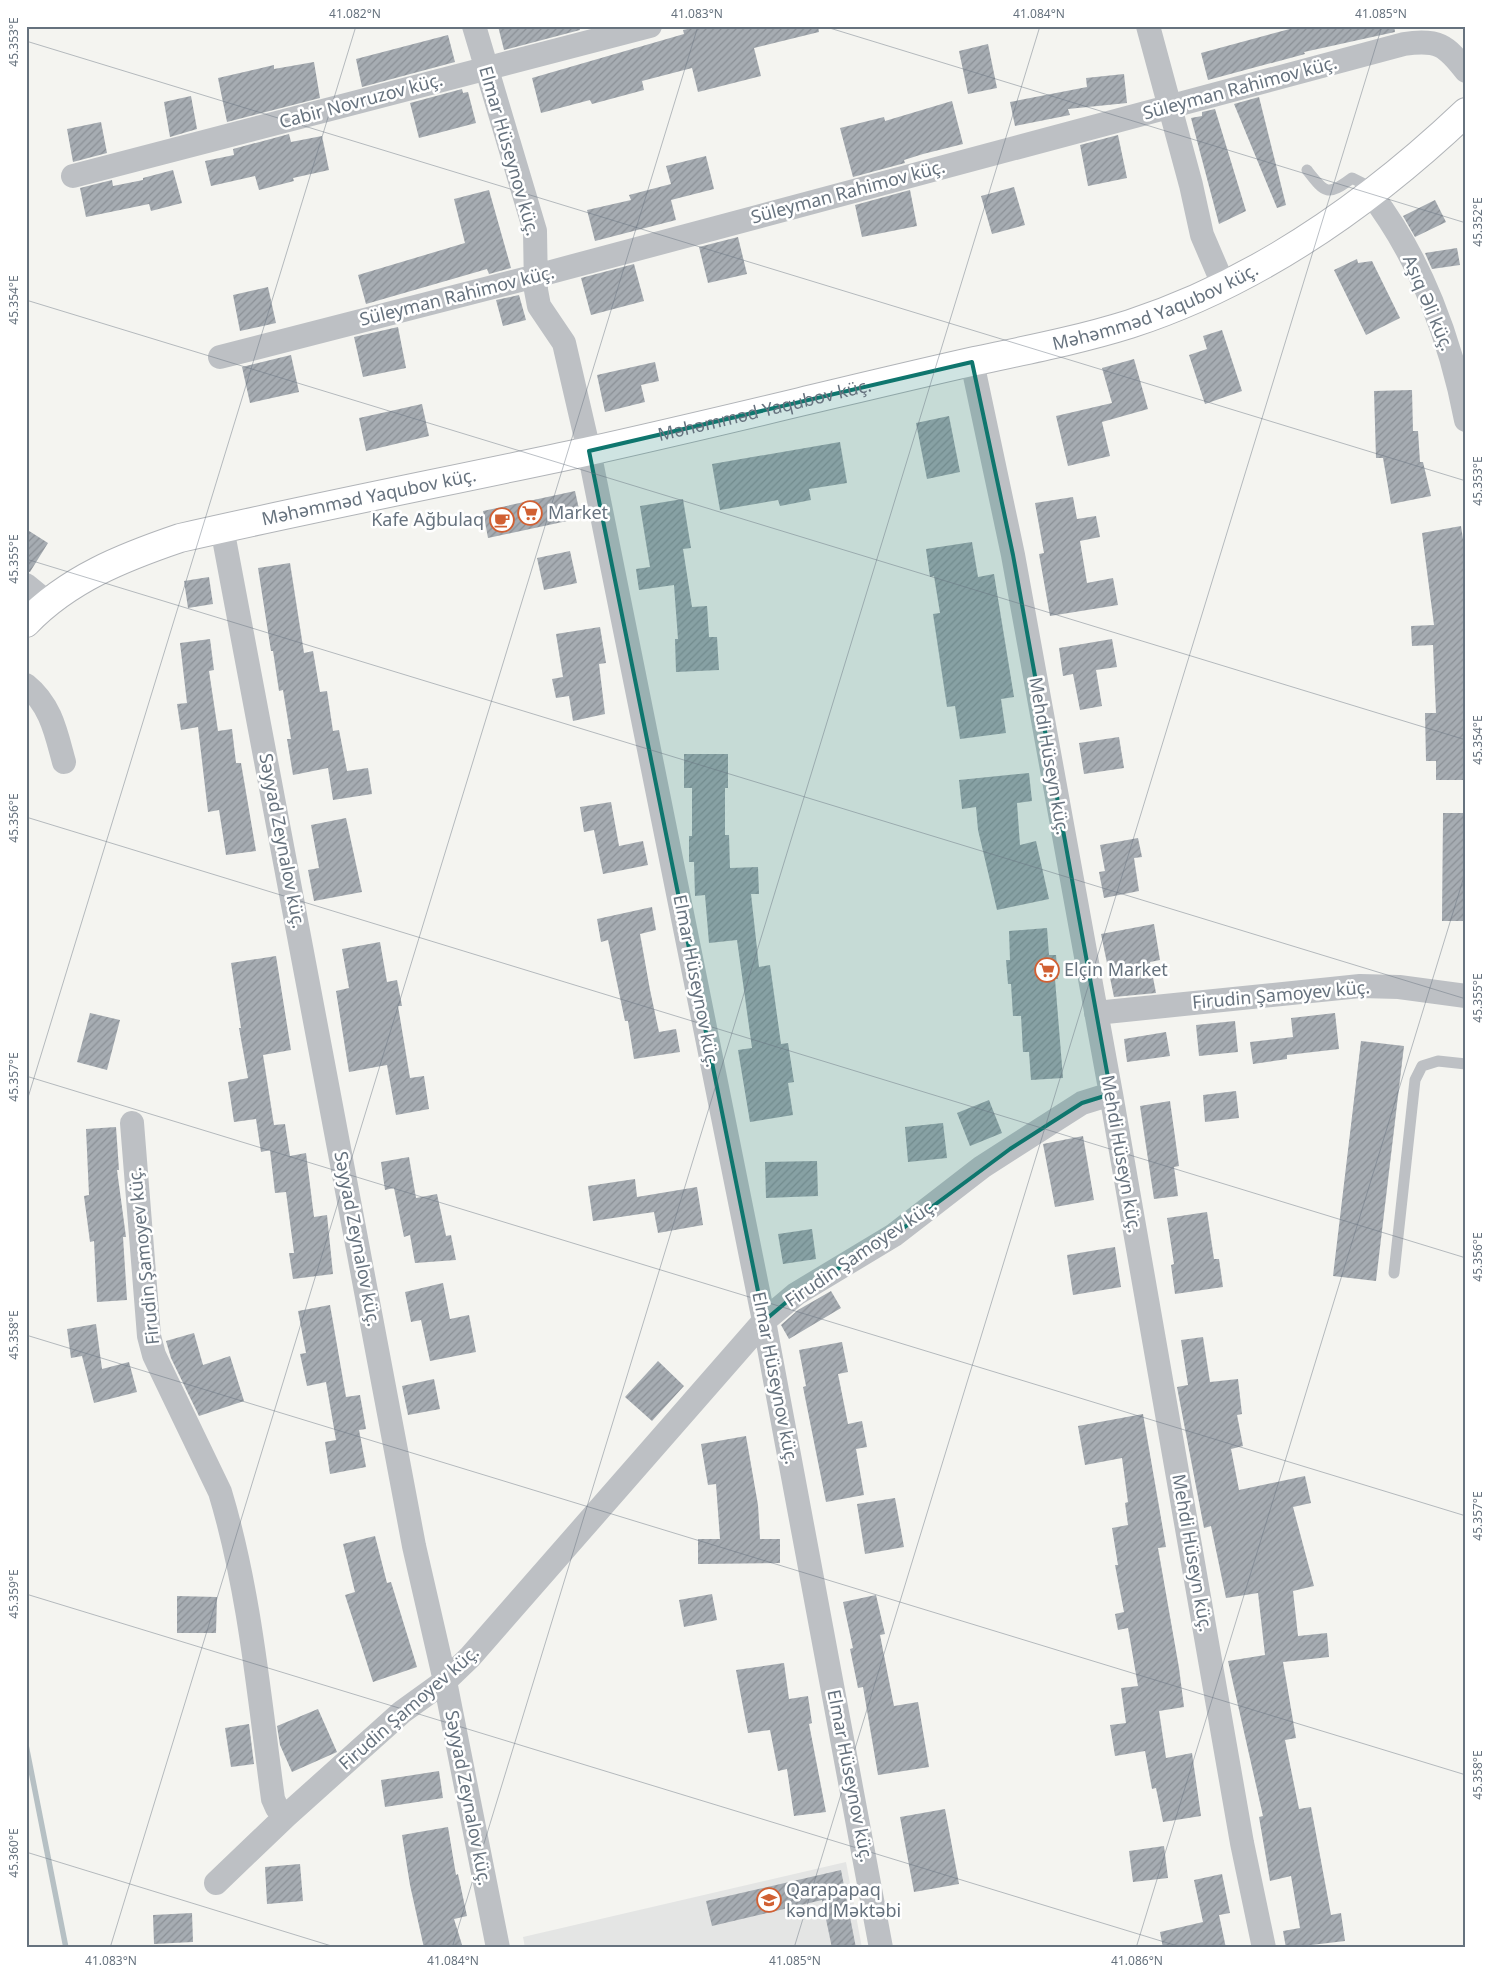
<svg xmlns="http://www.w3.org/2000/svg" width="1492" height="1974" viewBox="0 0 1492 1974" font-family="'Noto Sans',sans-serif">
	<defs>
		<pattern id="building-hatch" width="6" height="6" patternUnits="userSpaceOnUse" patternTransform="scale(1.25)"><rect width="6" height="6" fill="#a6acb2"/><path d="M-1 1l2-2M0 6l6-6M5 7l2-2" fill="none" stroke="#8b9096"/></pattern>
	</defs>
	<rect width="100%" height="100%" fill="#f4f4f0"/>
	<!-- built -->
	<path fill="#e4e5e4" d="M 846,1862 L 862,1948 L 525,1948 L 523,1937 Z"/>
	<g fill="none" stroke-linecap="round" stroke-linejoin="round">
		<!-- stream -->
		<path stroke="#b6c0c4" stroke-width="5.5" d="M 26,1745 L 66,1948"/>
	</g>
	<!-- building -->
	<path fill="url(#building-hatch)" d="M 498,26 L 579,26 L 580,30 L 504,50 Z
		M 700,26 L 818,26 L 819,32 L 754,48 L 761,76 L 698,92 L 692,68 L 642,81 L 644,90 L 592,104 L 590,100 L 541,113 L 532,78 L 684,34 L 683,30 Z
		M 1301,26 L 1394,26 L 1395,32 L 1304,52 L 1305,54 L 1208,80 L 1201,53 Z
		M 448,35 L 455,62 L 362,87 L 356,59 Z
		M 988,44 L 997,88 L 968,94 L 959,51 Z
		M 314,62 L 320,98 L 227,122 L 218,78 L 274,65 L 274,69 Z
		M 1124,74 L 1127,103 L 1068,109 L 1070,115 L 1015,126 L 1010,102 L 1087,87 L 1086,78 Z
		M 462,89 L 463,93 L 468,92 L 476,123 L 419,138 L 410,103 Z
		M 191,96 L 197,129 L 170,137 L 164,102 Z
		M 1259,97 L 1286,205 L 1277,208 L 1234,104 Z
		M 952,101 L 963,144 L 923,154 L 904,160 L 905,163 L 853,177 L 840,128 L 884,117 L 885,121 Z
		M 1215,109 L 1246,211 L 1219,224 L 1191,118 L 1202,116 L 1202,112 Z
		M 101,122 L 107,153 L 73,162 L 67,129 Z
		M 289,134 L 291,142 L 322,136 L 329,170 L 293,178 L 294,181 L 259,190 L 255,176 L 211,186 L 205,161 L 234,155 L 233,149 Z
		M 1118,135 L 1127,178 L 1088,186 L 1080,145 Z
		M 706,156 L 714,189 L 671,200 L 676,220 L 595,241 L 587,210 L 631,200 L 629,195 L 671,184 L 666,166 Z
		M 173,170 L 182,203 L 151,211 L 149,204 L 86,217 L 80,188 L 112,180 L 113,186 L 143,180 L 143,178 Z
		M 1014,187 L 1025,225 L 992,234 L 981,196 Z
		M 489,190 L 511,268 L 489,274 L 487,269 L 366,304 L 358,275 L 465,243 L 454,199 Z
		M 910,190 L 917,226 L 862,237 L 855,205 Z
		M 1435,200 L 1446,222 L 1415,237 L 1403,216 Z
		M 738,237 L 747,274 L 708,283 L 699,247 Z
		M 1457,248 L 1460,265 L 1432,269 L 1425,253 Z
		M 1357,259 L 1358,263 L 1372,261 L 1400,318 L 1366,335 L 1334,270 Z
		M 634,264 L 644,301 L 591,315 L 581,278 Z
		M 268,287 L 276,323 L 240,331 L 233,295 Z
		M 519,295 L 526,320 L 503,326 L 496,300 Z
		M 398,327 L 406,368 L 363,377 L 354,337 Z
		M 1222,330 L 1242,391 L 1205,404 L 1189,355 L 1207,349 L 1203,336 Z
		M 291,355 L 299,392 L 250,403 L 242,367 Z
		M 1134,359 L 1148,409 L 1102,422 L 1110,456 L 1068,466 L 1056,416 L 1112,403 L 1102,368 Z
		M 655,362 L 659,381 L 641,385 L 645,402 L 605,412 L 597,375 Z
		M 1412,390 L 1413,431 L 1418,431 L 1420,462 L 1423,462 L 1431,496 L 1391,504 L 1383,458 L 1376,458 L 1374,391 Z
		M 422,404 L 429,436 L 366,451 L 359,418 Z
		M 949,416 L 960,472 L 927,479 L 916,423 Z
		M 840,442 L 847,483 L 809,489 L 811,500 L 780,506 L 778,500 L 720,510 L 712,464 Z
		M 575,491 L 581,518 L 488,538 L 483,511 Z
		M 1073,497 L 1077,519 L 1096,516 L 1100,537 L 1080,541 L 1087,583 L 1113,578 L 1118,605 L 1050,616 L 1039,554 L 1044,553 L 1035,503 Z
		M 683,499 L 691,548 L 683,549 L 692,607 L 707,606 L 709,637 L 717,637 L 719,670 L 676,672 L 675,639 L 678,639 L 674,585 L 639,590 L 636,569 L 650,567 L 640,506 Z
		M 1461,526 L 1466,559 L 1466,780 L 1436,780 L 1436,761 L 1426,761 L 1425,713 L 1436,713 L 1433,645 L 1412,646 L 1411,626 L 1434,625 L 1422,533 Z
		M 26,529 L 48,543 L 30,572 L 26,572 Z
		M 972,542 L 978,577 L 994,574 L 1014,697 L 1001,699 L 1006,733 L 960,739 L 955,706 L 947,707 L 933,614 L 940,613 L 934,576 L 930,577 L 926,549 Z
		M 570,551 L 577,583 L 544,590 L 537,558 Z
		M 290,563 L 304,653 L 313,651 L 320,692 L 327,691 L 333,731 L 339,730 L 347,771 L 368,768 L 372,794 L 333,800 L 328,768 L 293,775 L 287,739 L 291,739 L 283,690 L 279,691 L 273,651 L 271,651 L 258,568 Z
		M 209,577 L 213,604 L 188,608 L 184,581 Z
		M 600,627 L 606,663 L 599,664 L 605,714 L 573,721 L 569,696 L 556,698 L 552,679 L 563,677 L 556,634 Z
		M 210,639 L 214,670 L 209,671 L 218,731 L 232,729 L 236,763 L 241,763 L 256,851 L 226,855 L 219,810 L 208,812 L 198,727 L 181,730 L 177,704 L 187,703 L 180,643 Z
		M 1112,639 L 1117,667 L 1096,670 L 1102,706 L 1080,710 L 1073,674 L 1063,676 L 1059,648 Z
		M 1119,737 L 1124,768 L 1084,774 L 1079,743 Z
		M 684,754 L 728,754 L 728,788 L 725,788 L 725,835 L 729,835 L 730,868 L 758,867 L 759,894 L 751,894 L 759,967 L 770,965 L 781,1044 L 788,1043 L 794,1082 L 788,1083 L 793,1115 L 750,1122 L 738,1050 L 752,1048 L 737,940 L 709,943 L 705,895 L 695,896 L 694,862 L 689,862 L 689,836 L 692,836 L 692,788 L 684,788 Z
		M 1029,773 L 1032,801 L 1017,803 L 1020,845 L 1036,841 L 1049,899 L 997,910 L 978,830 L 976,807 L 962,809 L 959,780 Z
		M 611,802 L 619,846 L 643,841 L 648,865 L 603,874 L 594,830 L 584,832 L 580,807 Z
		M 1443,813 L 1466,813 L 1466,921 L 1442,921 Z
		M 346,818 L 362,892 L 314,901 L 308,870 L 319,868 L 311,825 Z
		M 1138,838 L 1142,857 L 1134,858 L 1139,891 L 1104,898 L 1099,872 L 1105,871 L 1100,845 Z
		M 652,907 L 656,930 L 640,934 L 650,990 L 659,1032 L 676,1029 L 680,1052 L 634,1059 L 628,1021 L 625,1021 L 608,940 L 601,942 L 597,919 Z
		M 1154,924 L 1160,960 L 1150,962 L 1156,993 L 1114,997 L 1101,934 Z
		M 1047,928 L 1049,955 L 1056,955 L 1058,979 L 1055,979 L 1063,1078 L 1031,1080 L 1029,1052 L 1023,1052 L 1021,1016 L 1013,1016 L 1011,984 L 1008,984 L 1006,960 L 1010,960 L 1009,931 Z
		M 380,942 L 387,982 L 397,980 L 402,1006 L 398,1006 L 410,1078 L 424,1076 L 429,1109 L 396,1115 L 387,1065 L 349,1072 L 336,991 L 349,988 L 342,949 Z
		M 276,956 L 291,1050 L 263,1055 L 274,1125 L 285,1124 L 290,1156 L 306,1153 L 314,1217 L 327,1215 L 333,1274 L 293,1279 L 289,1253 L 294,1253 L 286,1192 L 275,1193 L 270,1150 L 261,1152 L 256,1119 L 234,1122 L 228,1082 L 248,1078 L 239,1028 L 241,1028 L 231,963 Z
		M 90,1013 L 120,1020 L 107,1070 L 77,1062 Z
		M 1335,1013 L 1339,1049 L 1287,1055 L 1287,1059 L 1253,1064 L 1250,1042 L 1293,1037 L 1291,1018 Z
		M 1235,1021 L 1238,1052 L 1199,1056 L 1196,1025 Z
		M 1166,1032 L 1170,1056 L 1127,1062 L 1124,1039 Z
		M 1361,1041 L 1404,1046 L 1376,1281 L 1333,1276 Z
		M 1236,1091 L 1239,1118 L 1205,1122 L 1203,1095 Z
		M 989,1100 L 1002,1133 L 970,1146 L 957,1113 Z
		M 1170,1101 L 1179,1166 L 1174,1167 L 1178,1196 L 1154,1199 L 1140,1106 Z
		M 943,1123 L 947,1158 L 908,1162 L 905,1127 Z
		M 116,1127 L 119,1170 L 117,1170 L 126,1237 L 123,1237 L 127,1300 L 97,1302 L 94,1241 L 90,1242 L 84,1196 L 89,1195 L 86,1129 Z
		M 1083,1136 L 1094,1200 L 1055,1207 L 1043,1144 Z
		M 409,1157 L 416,1198 L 437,1194 L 446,1236 L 451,1235 L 456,1260 L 415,1263 L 410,1235 L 404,1237 L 394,1188 L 385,1190 L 381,1162 Z
		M 817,1161 L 818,1196 L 766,1198 L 765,1162 Z
		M 635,1179 L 637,1197 L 697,1187 L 703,1225 L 658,1233 L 654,1212 L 593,1221 L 588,1186 Z
		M 1207,1212 L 1214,1259 L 1219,1259 L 1223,1287 L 1175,1294 L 1171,1265 L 1174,1264 L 1167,1218 Z
		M 812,1229 L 816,1259 L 783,1264 L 778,1234 Z
		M 1115,1247 L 1121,1287 L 1073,1295 L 1067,1255 Z
		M 443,1283 L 450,1319 L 469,1315 L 476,1352 L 430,1361 L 421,1320 L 411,1322 L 405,1292 Z
		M 831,1291 L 841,1308 L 789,1339 L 781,1325 L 798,1310 Z
		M 330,1305 L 346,1397 L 360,1395 L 366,1429 L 359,1430 L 366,1467 L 330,1474 L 325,1442 L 336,1440 L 326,1382 L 307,1386 L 300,1354 L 306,1353 L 298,1311 Z
		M 96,1324 L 102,1369 L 129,1362 L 137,1392 L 94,1403 L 82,1356 L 71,1358 L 67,1329 Z
		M 194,1333 L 203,1365 L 230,1356 L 244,1401 L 199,1416 L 171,1358 L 166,1341 Z
		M 1203,1337 L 1210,1382 L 1238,1379 L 1242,1414 L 1237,1415 L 1243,1446 L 1231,1449 L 1239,1490 L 1305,1476 L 1311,1503 L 1293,1507 L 1314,1586 L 1293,1591 L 1298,1636 L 1327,1633 L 1329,1657 L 1283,1662 L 1296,1738 L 1285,1740 L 1299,1809 L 1311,1807 L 1331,1915 L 1341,1913 L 1345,1941 L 1286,1948 L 1283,1931 L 1300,1928 L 1291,1876 L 1270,1881 L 1259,1817 L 1263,1816 L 1228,1661 L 1265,1655 L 1258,1593 L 1226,1598 L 1211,1526 L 1204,1528 L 1177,1387 L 1188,1385 L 1181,1340 Z
		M 842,1342 L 848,1372 L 838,1374 L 848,1424 L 862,1421 L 867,1447 L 856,1449 L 864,1495 L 826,1502 L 803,1387 L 806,1386 L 799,1350 Z
		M 658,1361 L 684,1386 L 652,1421 L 625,1397 Z
		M 434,1379 L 440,1409 L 408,1415 L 402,1386 Z
		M 1143,1414 L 1166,1547 L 1158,1548 L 1179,1668 L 1184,1707 L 1159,1711 L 1166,1758 L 1192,1753 L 1201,1816 L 1163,1822 L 1156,1788 L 1152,1789 L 1145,1751 L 1115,1756 L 1110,1725 L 1126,1723 L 1121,1688 L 1138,1686 L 1128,1628 L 1118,1630 L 1115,1614 L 1124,1612 L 1115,1565 L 1118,1565 L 1112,1528 L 1128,1525 L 1125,1503 L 1128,1502 L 1122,1458 L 1085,1465 L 1078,1426 Z
		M 746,1436 L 758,1505 L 760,1539 L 780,1539 L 780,1563 L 698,1564 L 698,1539 L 720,1539 L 716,1484 L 708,1485 L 701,1444 Z
		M 895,1498 L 904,1547 L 865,1554 L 857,1504 Z
		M 375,1536 L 387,1583 L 391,1582 L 417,1667 L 373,1682 L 345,1595 L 355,1592 L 343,1544 Z
		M 712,1594 L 717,1620 L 684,1627 L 679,1600 Z
		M 876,1595 L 885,1634 L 880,1635 L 894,1706 L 918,1702 L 929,1767 L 878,1775 L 863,1687 L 858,1688 L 850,1649 L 853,1648 L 843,1602 Z
		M 177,1596 L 217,1597 L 216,1633 L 177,1633 Z
		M 784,1663 L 789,1699 L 808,1696 L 812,1723 L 809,1724 L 826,1812 L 794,1816 L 787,1769 L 778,1771 L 770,1730 L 748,1733 L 736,1670 Z
		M 318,1709 L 337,1752 L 292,1772 L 280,1745 L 277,1726 Z
		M 249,1724 L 254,1764 L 231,1767 L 225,1728 Z
		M 439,1771 L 443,1798 L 385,1807 L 381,1780 Z
		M 945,1809 L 959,1884 L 914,1892 L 900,1817 Z
		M 448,1827 L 456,1875 L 458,1874 L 467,1916 L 454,1919 L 463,1948 L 424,1948 L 410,1885 L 402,1835 Z
		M 1164,1846 L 1168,1878 L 1133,1882 L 1129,1851 Z
		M 300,1864 L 303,1901 L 267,1904 L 265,1867 Z
		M 841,1870 L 856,1948 L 832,1948 L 822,1900 L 712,1926 L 706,1901 Z
		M 1222,1874 L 1230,1913 L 1219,1915 L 1226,1948 L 1163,1948 L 1160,1932 L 1203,1922 L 1194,1880 Z
		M 192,1913 L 193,1942 L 154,1944 L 153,1915 Z"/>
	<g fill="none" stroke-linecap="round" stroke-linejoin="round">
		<!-- primary casing -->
		<g stroke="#b1b4b8" stroke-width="30">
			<g id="primary">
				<path id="s1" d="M 26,623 C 68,579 124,557 180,538 C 315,507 450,481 585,452 C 657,436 729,419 800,402 C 859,388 917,374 975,361 C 1027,350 1079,340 1130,324 C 1256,283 1370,203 1466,112"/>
			</g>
		</g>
		<!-- service -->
		<path stroke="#bdc0c4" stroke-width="11" d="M 1307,170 C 1325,193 1327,197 1352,178 L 1364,184 L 1371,193
			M 1394,1273 L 1415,1080 L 1422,1066 L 1438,1061 L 1466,1064"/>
		<!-- minor -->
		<path stroke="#bdc0c4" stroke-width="24" d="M 474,26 L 535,231 L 536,290 L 539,306 L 564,343 L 589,451 L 764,1321 L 881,1948
			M 1148,26 L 1191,185 L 1202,235 L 1223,284
			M 73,176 L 650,26
			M 1371,194 C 1421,259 1451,341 1466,420
			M 220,357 L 536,276 L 1404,44 C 1438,39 1446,45 1466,71
			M 972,362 L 1013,555 L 1111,1094 L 1242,1843 L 1264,1948
			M 222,528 L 414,1546 L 445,1681 L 498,1948
			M 26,585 L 48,603
			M 26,685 C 51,705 56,733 64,762
			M 1096,1013 L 1360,986 L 1399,987 L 1466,996
			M 132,1123 L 149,1336 L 154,1355 L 220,1492 C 250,1591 259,1697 273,1799 L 277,1808 L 286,1816 L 402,1712 L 445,1681 L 470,1657 L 764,1321 L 796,1294 L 894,1235 L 982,1167 L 1010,1149 L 1082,1103 L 1111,1094
			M 216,1883 L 286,1816"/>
		<!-- primary -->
		<use href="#primary" stroke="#fff" stroke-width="28"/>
	</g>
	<!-- marked area -->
	<path fill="#0f766e" fill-opacity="0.2" stroke="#0f766e" stroke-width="4" stroke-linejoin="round" d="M 972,362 L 1013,555 L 1111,1094 L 1082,1103 L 1010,1149 L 894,1235 L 796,1294 L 764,1321 L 589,451 Z"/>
	<!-- ticks -->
	<path fill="none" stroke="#66727e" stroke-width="1" stroke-opacity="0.45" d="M 823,26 L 1466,223M 26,41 L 1466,481M 26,300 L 1466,740M 26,559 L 1466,999M 26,817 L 1466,1258M 26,1076 L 1466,1516M 26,1104 L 356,26M 26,1335 L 1466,1775M 26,1594 L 1184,1948M 26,1852 L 338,1948M 110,1948 L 698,26M 452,1948 L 1040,26M 794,1948 L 1382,26M 1136,1948 L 1466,870"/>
	<!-- icons -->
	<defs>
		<g id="supermarket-ring" transform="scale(1.25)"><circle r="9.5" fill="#fff" stroke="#d16033" stroke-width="1.5"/><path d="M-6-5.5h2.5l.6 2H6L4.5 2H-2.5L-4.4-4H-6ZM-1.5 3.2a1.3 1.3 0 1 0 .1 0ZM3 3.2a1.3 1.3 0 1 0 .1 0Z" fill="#d16033"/></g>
		<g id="cafe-ring" transform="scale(1.25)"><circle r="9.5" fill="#fff" stroke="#d16033" stroke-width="1.5"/><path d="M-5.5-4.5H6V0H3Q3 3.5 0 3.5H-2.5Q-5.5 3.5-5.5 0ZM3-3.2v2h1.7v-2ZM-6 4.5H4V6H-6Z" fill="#d16033"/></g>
		<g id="school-ring" transform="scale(1.25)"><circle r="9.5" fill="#fff" stroke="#d16033" stroke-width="1.5"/><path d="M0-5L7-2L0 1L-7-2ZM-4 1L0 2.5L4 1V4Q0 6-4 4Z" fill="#d16033"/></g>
	</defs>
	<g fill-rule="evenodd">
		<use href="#supermarket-ring" x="530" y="513"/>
		<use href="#cafe-ring" x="502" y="520"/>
		<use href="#supermarket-ring" x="1047" y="970"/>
		<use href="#school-ring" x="769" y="1900"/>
	</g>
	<g text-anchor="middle" stroke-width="5" stroke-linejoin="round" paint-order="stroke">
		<!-- street labels -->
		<g font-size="18" fill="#66727e" stroke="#fff">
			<text transform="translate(1240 88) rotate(-15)" y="6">Süleyman Rahimov küç.</text>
			<text transform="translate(361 101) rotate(-15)" y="6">Cabir Novruzov küç.</text>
			<text transform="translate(509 151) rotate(74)" y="6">Elmar Hüseynov küç.</text>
			<text transform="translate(848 192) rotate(-15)" y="6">Süleyman Rahimov küç.</text>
			<text transform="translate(457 296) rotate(-14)" y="6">Süleyman Rahimov küç.</text>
			<text transform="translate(1428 303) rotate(67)" y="6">Aşıq Əli küç.</text>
			<text dy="6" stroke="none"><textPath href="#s1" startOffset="1181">Məhəmməd Yaqubov küç.</textPath></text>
			<text dy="6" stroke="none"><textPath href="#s1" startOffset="776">Məhəmməd Yaqubov küç.</textPath></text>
			<text dy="6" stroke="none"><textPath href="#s1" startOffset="371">Məhəmməd Yaqubov küç.</textPath></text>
			<text transform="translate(1049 756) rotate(80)" y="6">Mehdi Hüseyn küç.</text>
			<text transform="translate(282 841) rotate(79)" y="6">Səyyad Zeynalov küç.</text>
			<text transform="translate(696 981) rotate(79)" y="6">Elmar Hüseynov küç.</text>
			<text transform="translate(1281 995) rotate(-5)" y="6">Firudin Şamoyev küç.</text>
			<text transform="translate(1121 1154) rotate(80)" y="6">Mehdi Hüseyn küç.</text>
			<text transform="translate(357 1239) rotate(79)" y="6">Səyyad Zeynalov küç.</text>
			<text transform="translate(861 1253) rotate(-34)" y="6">Firudin Şamoyev küç.</text>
			<text transform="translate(144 1256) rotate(-96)" y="6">Firudin Şamoyev küç.</text>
			<text transform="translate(775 1378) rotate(79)" y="6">Elmar Hüseynov küç.</text>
			<text transform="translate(1192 1553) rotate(80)" y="6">Mehdi Hüseyn küç.</text>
			<text transform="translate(409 1708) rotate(-41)" y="6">Firudin Şamoyev küç.</text>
			<text transform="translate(850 1776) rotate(79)" y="6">Elmar Hüseynov küç.</text>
			<text transform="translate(468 1798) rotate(79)" y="6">Səyyad Zeynalov küç.</text>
		</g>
		<!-- poi labels -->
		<g font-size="18" fill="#66727e" stroke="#fff" text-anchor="start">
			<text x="548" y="519">Market</text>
			<text x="484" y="526" text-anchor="end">Kafe Ağbulaq</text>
			<text x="1064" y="976">Elçin Market</text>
			<text x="786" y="1896">Qarapapaq<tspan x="786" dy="21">kənd Məktəbi</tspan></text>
		</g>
	</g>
	<!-- border -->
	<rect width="1492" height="1974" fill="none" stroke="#ffffff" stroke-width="55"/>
	<rect x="28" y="28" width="1436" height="1918" fill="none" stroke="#66727e" stroke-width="2"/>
	<g font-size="12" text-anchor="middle" fill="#66727e">
		<text x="355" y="18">41.082°N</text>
		<text x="697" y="18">41.083°N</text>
		<text x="1039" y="18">41.084°N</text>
		<text x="1381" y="18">41.085°N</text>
		<text transform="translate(14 42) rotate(-90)" y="4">45.353°E</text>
		<text transform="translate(1478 222) rotate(-90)" y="4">45.352°E</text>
		<text transform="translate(14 300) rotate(-90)" y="4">45.354°E</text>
		<text transform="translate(1478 481) rotate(-90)" y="4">45.353°E</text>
		<text transform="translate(14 559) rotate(-90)" y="4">45.355°E</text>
		<text transform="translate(1478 740) rotate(-90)" y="4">45.354°E</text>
		<text transform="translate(14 818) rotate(-90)" y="4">45.356°E</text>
		<text transform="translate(1478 998) rotate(-90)" y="4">45.355°E</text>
		<text transform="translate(14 1077) rotate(-90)" y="4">45.357°E</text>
		<text transform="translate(1478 1257) rotate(-90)" y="4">45.356°E</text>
		<text transform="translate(14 1335) rotate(-90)" y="4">45.358°E</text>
		<text transform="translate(1478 1516) rotate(-90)" y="4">45.357°E</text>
		<text transform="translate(14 1594) rotate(-90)" y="4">45.359°E</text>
		<text transform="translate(1478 1775) rotate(-90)" y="4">45.358°E</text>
		<text transform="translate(14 1853) rotate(-90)" y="4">45.360°E</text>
		<text x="111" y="1965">41.083°N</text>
		<text x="453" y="1965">41.084°N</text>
		<text x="795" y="1965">41.085°N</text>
		<text x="1137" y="1965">41.086°N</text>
	</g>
</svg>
